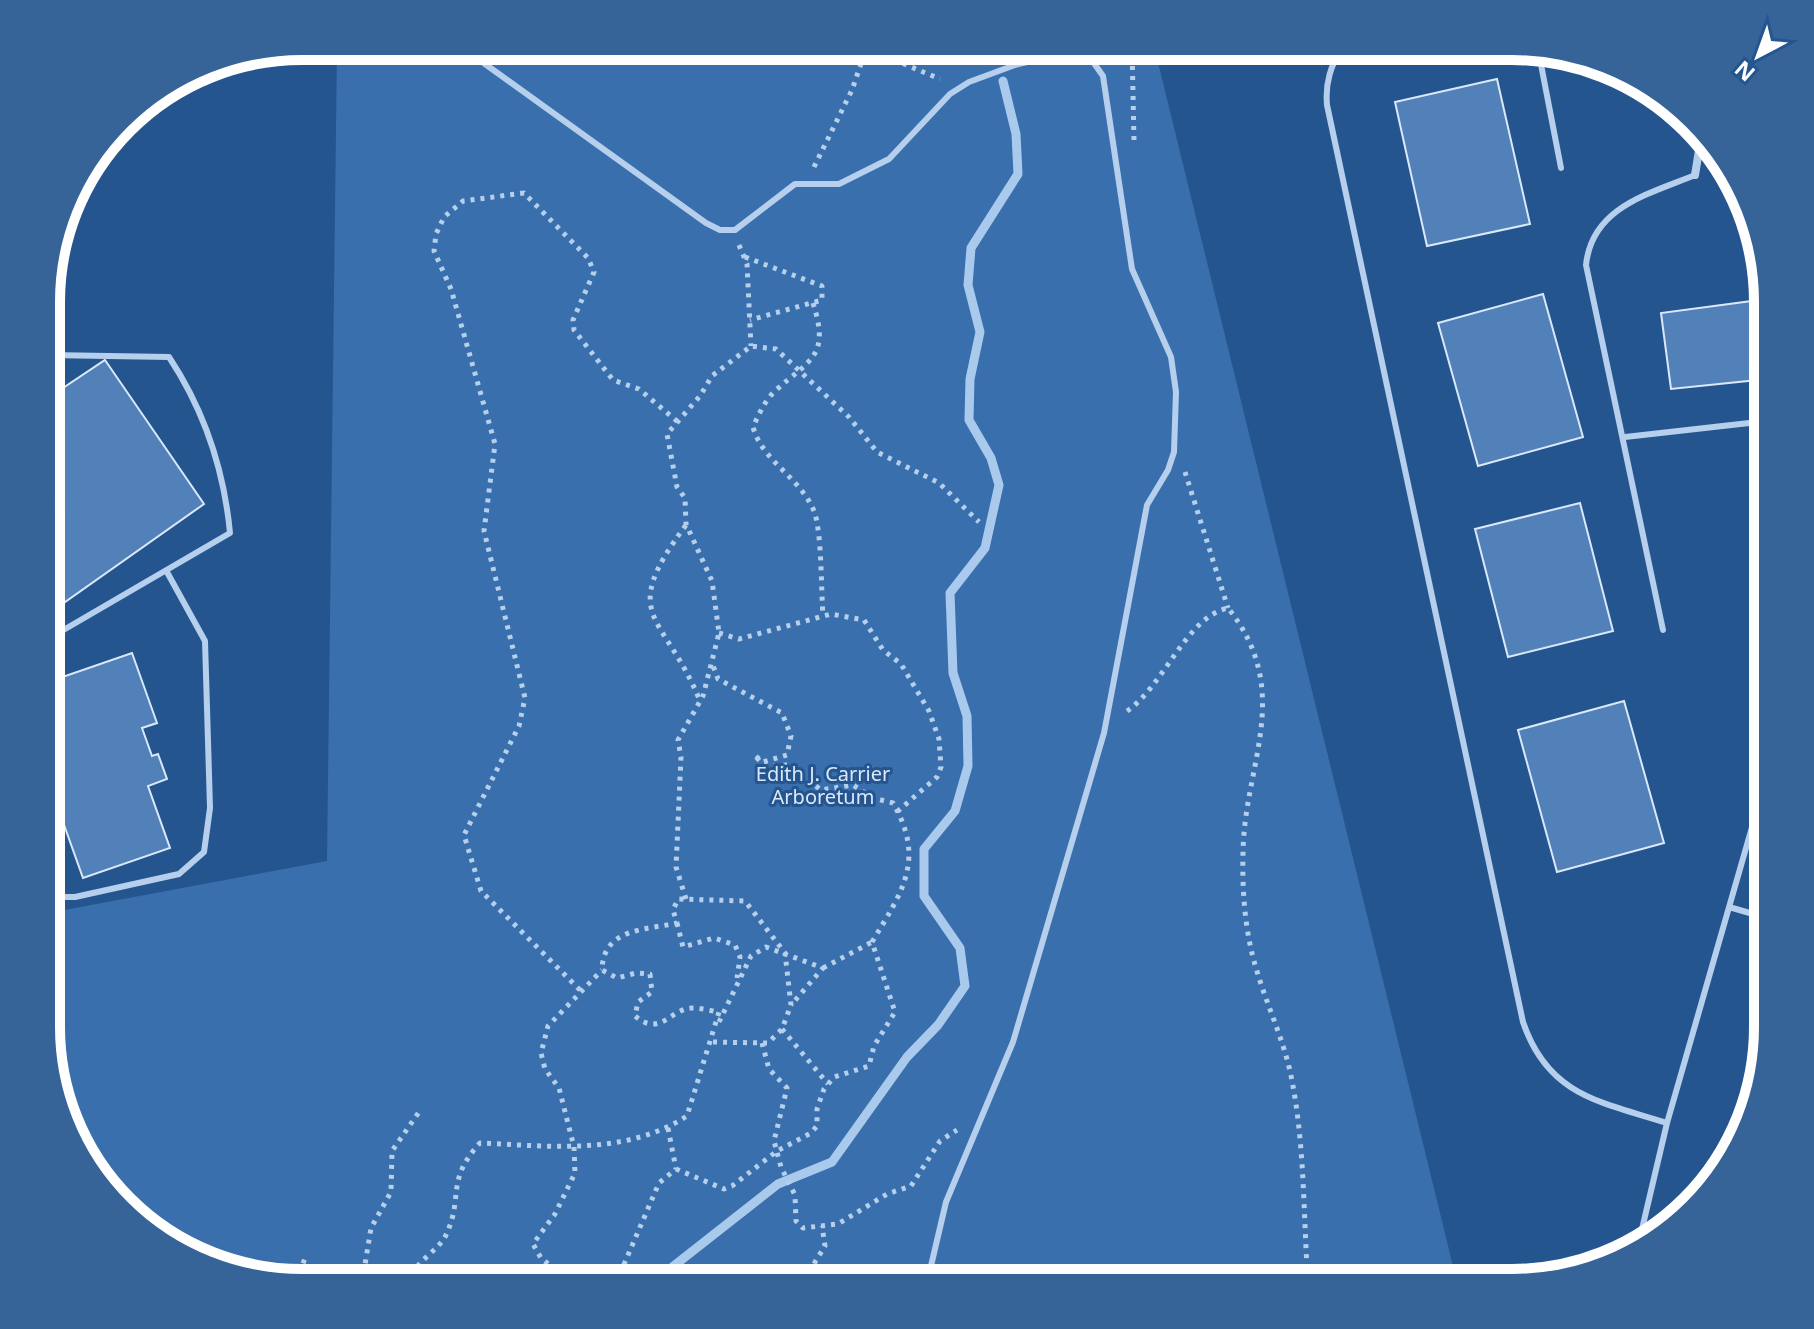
<svg xmlns="http://www.w3.org/2000/svg" width="1814" height="1329" viewBox="0 0 1814 1329" font-family="'Noto Sans',sans-serif">
	<rect width="100%" height="100%" fill="#25558f"/>
	<!-- green -->
	<path fill="#396fac" d="M 337,46 L 1154,46 L 1454,1270 L 1491,1283 L 286,1282 L 204,1264 L 146,1230 L 80,1155 L 48,1060 L 48,913 L 327,861 Z"/>
	<g fill="none" stroke-linecap="round" stroke-linejoin="round">
		<!-- stream -->
		<path stroke="#a9caec" stroke-width="9" d="M 1004,53 L 1004,46
			M 652,1283 L 778,1184 L 832,1162 L 907,1057 L 938,1025 L 965,986 L 960,948 L 924,896 L 924,849 L 955,811 L 968,766 L 967,716 L 953,673 L 950,593 L 985,548 L 999,485 L 991,458 L 969,420 L 970,379 L 980,332 L 968,285 L 971,248 L 1018,174 L 1016,134 L 1003,81"/>
	</g>
	<!-- building -->
	<path fill="#5181b8" stroke="#dae8f9" stroke-width="2" d="M 1497,79 L 1530,224 L 1427,246 L 1395,102 Z
		M 1543,294 L 1583,437 L 1478,466 L 1438,323 Z
		M 1767,299 L 1767,379 L 1671,389 L 1661,313 Z
		M 105,360 L 204,504 L 48,614 L 48,398 Z
		M 1580,503 L 1613,631 L 1508,657 L 1475,529 Z
		M 132,653 L 157,723 L 142,728 L 152,756 L 158,754 L 167,779 L 148,786 L 170,848 L 83,878 L 48,780 L 48,682 Z
		M 1624,701 L 1664,843 L 1557,872 L 1518,730 Z"/>
	<g fill="none" stroke-linecap="round" stroke-linejoin="round">
		<!-- path -->
		<path stroke="#b5cfec" stroke-width="5" stroke-dasharray="4 6" stroke-linecap="butt" d="M 1132,46 L 1134,141
			M 866,48 L 940,79
			M 814,167 L 852,90 L 867,46
			M 739,245 L 747,264 L 751,346
			M 745,257 L 822,286 L 822,300 L 750,320
			M 813,303 C 830,356 811,359 776,390 C 765,400 759,414 753,427 C 762,461 800,477 814,511 C 822,532 821,591 823,616
			M 1185,472 L 1228,608
			M 686,525 C 616,619 664,612 700,701
			M 719,633 L 739,639 L 831,614 L 864,620 L 883,650 L 901,664 L 929,711 L 939,739 L 941,767 L 937,777 L 898,811
			M 1127,711 C 1164,686 1186,617 1228,608 C 1295,692 1244,764 1243,853 C 1242,891 1245,932 1256,968 C 1266,1003 1282,1036 1290,1071 C 1305,1140 1303,1213 1308,1283
			M 686,899 L 676,867 L 681,757 L 678,740 L 703,696 L 719,633 L 712,581 L 686,524 L 685,498 L 677,487 L 667,434 L 700,396 L 712,376 L 751,346 L 776,349 L 849,417 L 877,452 L 939,483 L 979,522
			M 677,923 L 683,947 L 714,938 L 735,945 L 740,957 L 737,978
			M 823,968 L 872,942
			M 580,990 L 481,891 L 464,835 L 519,726 L 525,698 L 484,531 L 495,444 L 451,289 L 434,251 L 436,234 L 444,217 L 463,201 L 524,193 L 588,258 L 594,272 L 573,320 L 574,330 L 613,380 L 639,389 L 678,422
			M 719,1022 L 751,956 L 766,947 L 823,968 L 791,1005
			M 782,1029 L 828,1084
			M 762,1043 L 769,1069 L 787,1088 L 774,1141 L 781,1167 L 795,1195 L 796,1221 L 803,1228 L 838,1224 L 887,1194 L 911,1186 L 940,1141 L 957,1130
			M 668,1128 L 676,1169
			M 676,1169 L 724,1189 L 732,1186 L 777,1151 L 811,1133 L 817,1126 L 817,1109 L 824,1089 L 834,1077 L 869,1066 L 874,1046 L 895,1012 L 872,942 C 902,892 926,860 893,803 L 873,798 L 853,785 L 821,790 L 789,765 L 765,766 L 754,755 L 763,762 L 787,755 L 791,736 L 782,713 L 718,679 L 712,663
			M 296,1282 L 305,1258
			M 362,1283 L 371,1228 L 391,1192 L 392,1151 L 419,1112
			M 406,1283 C 417,1260 440,1249 446,1235 C 464,1197 445,1181 480,1143 C 550,1146 625,1156 687,1116 L 719,1012 C 711,1011 701,1008 693,1008 C 670,1008 661,1038 635,1016 L 638,1002 L 652,992 L 650,974 L 636,973 L 617,978 L 602,970 C 603,928 645,930 677,923 L 673,910 L 678,899 L 745,901 L 785,953 L 791,1005 L 782,1029 L 768,1043 L 711,1042
			M 571,1283 L 541,1258 L 533,1244 L 555,1214 L 575,1173 L 574,1147 L 559,1088 L 545,1069 L 541,1053 L 548,1026 L 602,970
			M 616,1283 L 659,1183 L 676,1169
			M 809,1283 L 815,1262 L 825,1246 L 822,1226"/>
		<!-- service -->
		<path stroke="#b5cfec" stroke-width="6" d="M 460,46 L 706,223 L 720,230 L 735,230 L 795,184 L 839,184 L 889,159 L 950,94 L 969,82 L 1015,65 L 1069,52 L 1091,59 L 1103,76 L 1132,269 L 1171,357 L 1176,392 L 1174,452 L 1168,470 L 1147,505 L 1104,733 L 1013,1042 L 946,1202 L 927,1283
			M 1342,46 C 1331,66 1325,82 1327,105 L 1523,1022 C 1548,1096 1601,1102 1667,1123
			M 1538,49 L 1561,168
			M 1625,437 L 1767,421
			M 1663,630 L 1586,265 C 1592,207 1649,194 1695,175
			M 48,639 L 230,533 C 224,470 204,410 169,357 L 48,355
			M 48,897 L 75,897 L 179,874 L 204,852 L 210,808 L 205,641 L 167,572
			M 1729,907 L 1767,918
			M 1638,1246 L 1667,1123 L 1767,775"/>
		<!-- minor -->
		<path stroke="#b5cfec" stroke-width="8" d="M 1695,175 L 1701,138"/>
	</g>
	<g text-anchor="middle" stroke-width="6" stroke-linejoin="round" paint-order="stroke">
		<!-- park labels -->
		<g font-size="20" fill="#dae8f9" stroke="#25558f">
			<text x="823" y="781">Edith J. Carrier<tspan x="823" dy="23">Arboretum</tspan></text>
		</g>
	</g>
	<!-- crop -->
	<path d="M0 0H1814V1329H0ZM302 60H1512A242 242 0 0 1 1754 302V1027A242 242 0 0 1 1512 1269H302A242 242 0 0 1 60 1027V302A242 242 0 0 1 302 60Z" fill="#366398" fill-rule="evenodd"/>
	<path fill="none" stroke="#fff" stroke-width="10" d="M302 60H1512A242 242 0 0 1 1754 302V1027A242 242 0 0 1 1512 1269H302A242 242 0 0 1 60 1027V302A242 242 0 0 1 302 60Z"/>
	<!-- north arrow -->
	<g transform="translate(1758 56) rotate(221)" stroke="#25558f" stroke-width="6" paint-order="stroke">
	<path d="M0-6L14 30L0 20L-14 30Z" fill="#ffffff"/>
	<text y="-12" font-size="22" font-weight="bold" text-anchor="middle" fill="#ffffff">N</text>
	</g>
</svg>
